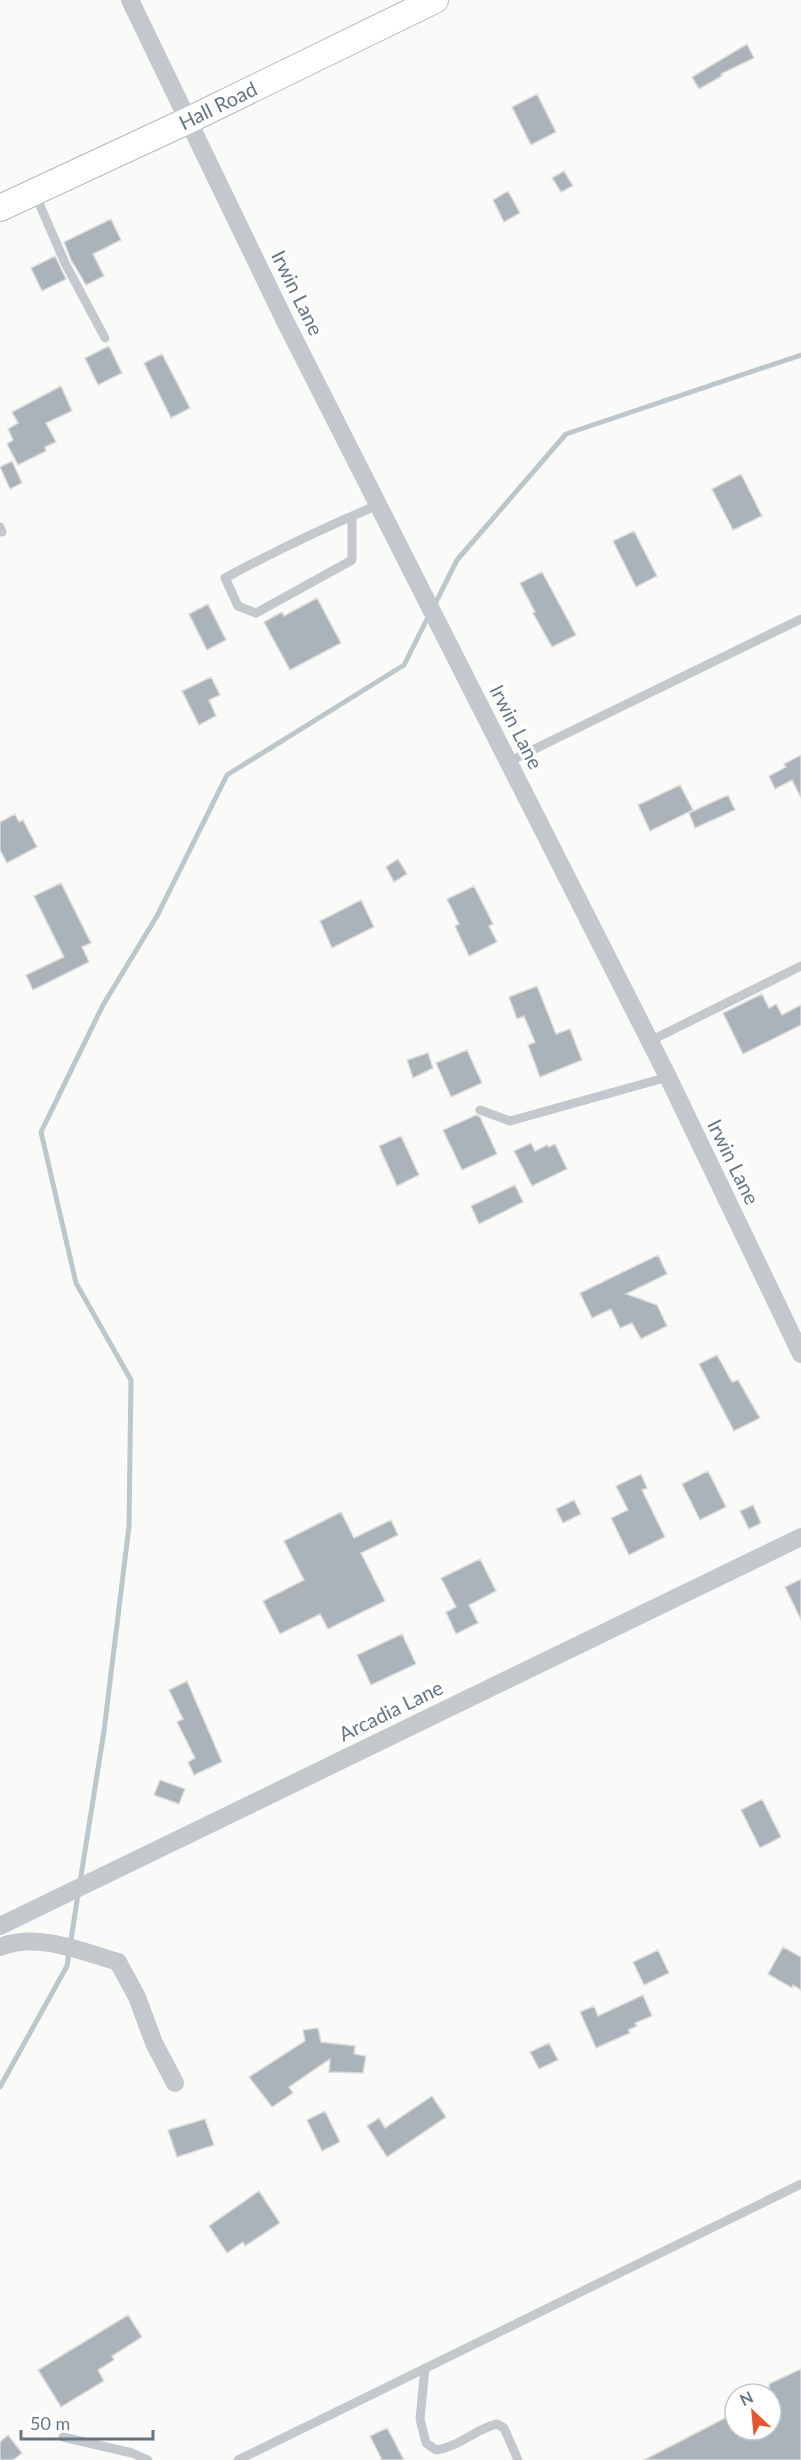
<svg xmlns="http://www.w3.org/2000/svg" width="801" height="2460" viewBox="0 0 801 2460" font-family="Lato,sans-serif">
	<rect width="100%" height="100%" fill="#fafaf8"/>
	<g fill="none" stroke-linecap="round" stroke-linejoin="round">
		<!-- stream -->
		<path stroke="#bbc7cb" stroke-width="5" d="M 434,606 L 457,560 L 566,434 L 801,355
			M 80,1882 L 104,1731 L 129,1526 L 131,1380 L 76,1283 L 41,1132 L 103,1005 L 157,916 L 227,775 L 404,665 L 429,615
			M 0,2087 L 67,1966 L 78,1894"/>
	</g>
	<!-- building -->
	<path fill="#aab3b9" stroke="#dcdcda" stroke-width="1.5" d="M 747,44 L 754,58 L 721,74 L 722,76 L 699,89 L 692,77 Z
		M 537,94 L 556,132 L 531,145 L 512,107 Z
		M 564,171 L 573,186 L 561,192 L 552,178 Z
		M 508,191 L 520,213 L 504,222 L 493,200 Z
		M 111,219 L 121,240 L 93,254 L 104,276 L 86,285 L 71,260 L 64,242 Z
		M 55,256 L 66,279 L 42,291 L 31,268 Z
		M 109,346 L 122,373 L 98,385 L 85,358 Z
		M 162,354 L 190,408 L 171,418 L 144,363 Z
		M 61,386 L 72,411 L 46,423 L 56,442 L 45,447 L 46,451 L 18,465 L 7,444 L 13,440 L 8,429 L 18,423 L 12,412 Z
		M 12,461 L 22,483 L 10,489 L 0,467 Z
		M 741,474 L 762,516 L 733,530 L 712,489 Z
		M 634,531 L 657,576 L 636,587 L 613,541 Z
		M 542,572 L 576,635 L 552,647 L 533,613 L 535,612 L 520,583 Z
		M 317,598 L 341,643 L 290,670 L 264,622 L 282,612 L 284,616 Z
		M 208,604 L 226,640 L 207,650 L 189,614 Z
		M 211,677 L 220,695 L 209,700 L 216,716 L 199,725 L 182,691 Z
		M 801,755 L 801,798 L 792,780 L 775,789 L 769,776 L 786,767 L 784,764 Z
		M 680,785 L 693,810 L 650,831 L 638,805 Z
		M 728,795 L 735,810 L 695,828 L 689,813 Z
		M 15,814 L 19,822 L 23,820 L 37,847 L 7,863 L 0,850 L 0,822 Z
		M 398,859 L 407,874 L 394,882 L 386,867 Z
		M 61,883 L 91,943 L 82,947 L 89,962 L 33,990 L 26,975 L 64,957 L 34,896 Z
		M 474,886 L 493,924 L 489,926 L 497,942 L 469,956 L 455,926 L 459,924 L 447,899 Z
		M 361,900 L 374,927 L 332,948 L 320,921 Z
		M 537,986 L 556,1034 L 570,1029 L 582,1060 L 540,1077 L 528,1045 L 535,1042 L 524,1016 L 517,1019 L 509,997 Z
		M 762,994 L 769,1008 L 776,1004 L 782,1015 L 801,1005 L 801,1025 L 743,1054 L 723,1013 Z
		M 467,1050 L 482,1083 L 451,1097 L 436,1063 Z
		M 428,1053 L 433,1068 L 413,1078 L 407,1060 Z
		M 476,1115 L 480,1117 L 497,1154 L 462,1170 L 443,1130 Z
		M 401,1136 L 419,1175 L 397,1186 L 379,1146 Z
		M 531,1143 L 535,1151 L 547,1145 L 549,1147 L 555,1144 L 567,1169 L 532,1186 L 514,1151 Z
		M 515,1185 L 523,1202 L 479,1224 L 471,1206 Z
		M 658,1255 L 667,1274 L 626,1294 L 657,1305 L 667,1326 L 641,1339 L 632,1323 L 620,1328 L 611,1309 L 592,1318 L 580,1293 Z
		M 717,1355 L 732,1382 L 738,1380 L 760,1418 L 734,1431 L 699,1364 Z
		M 708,1471 L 726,1507 L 700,1520 L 682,1484 Z
		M 641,1474 L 647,1488 L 642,1490 L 665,1537 L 629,1555 L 611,1518 L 628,1510 L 616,1486 Z
		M 574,1500 L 581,1514 L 563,1523 L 556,1509 Z
		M 753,1505 L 761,1523 L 749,1529 L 740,1511 Z
		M 341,1512 L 354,1538 L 391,1520 L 398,1535 L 361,1553 L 385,1601 L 328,1629 L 320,1614 L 280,1634 L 263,1601 L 304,1580 L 284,1541 Z
		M 480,1559 L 496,1591 L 469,1605 L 478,1623 L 456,1634 L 446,1612 L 456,1607 L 441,1578 Z
		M 801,1579 L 801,1620 L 785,1587 Z
		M 402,1634 L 416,1664 L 371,1685 L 357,1655 Z
		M 187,1681 L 222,1762 L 194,1775 L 188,1762 L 195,1758 L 177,1722 L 183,1719 L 169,1690 Z
		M 160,1780 L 185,1789 L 179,1804 L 154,1795 Z
		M 762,1799 L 781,1837 L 760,1848 L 741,1810 Z
		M 783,1947 L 801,1957 L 801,1990 L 793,1985 L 792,1988 L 768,1974 Z
		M 658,1950 L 669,1973 L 644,1985 L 633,1962 Z
		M 643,1995 L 652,2016 L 635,2023 L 637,2026 L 628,2030 L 630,2033 L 596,2048 L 580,2012 L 594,2006 L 598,2016 Z
		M 318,2028 L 321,2042 L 355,2046 L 354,2054 L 366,2056 L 363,2073 L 329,2072 L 330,2059 L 289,2087 L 293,2093 L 272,2107 L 249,2077 L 305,2041 L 303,2030 Z
		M 549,2043 L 558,2060 L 539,2069 L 530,2052 Z
		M 432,2096 L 446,2117 L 387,2157 L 367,2126 L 379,2118 L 385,2128 Z
		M 325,2111 L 340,2142 L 322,2151 L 307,2120 Z
		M 205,2119 L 214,2145 L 177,2157 L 168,2130 Z
		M 259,2191 L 280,2223 L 245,2246 L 243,2242 L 227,2253 L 209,2226 Z
		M 128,2315 L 142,2337 L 112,2356 L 114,2360 L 98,2370 L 104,2381 L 61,2407 L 38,2370 Z
		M 801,2369 L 801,2460 L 644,2460 L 727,2417 L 733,2430 L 771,2430 L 769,2384 Z
		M 387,2428 L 393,2439 L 404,2460 L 382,2460 L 370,2436 Z
		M 8,2435 L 22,2453 L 13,2460 L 0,2460 L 0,2442 Z"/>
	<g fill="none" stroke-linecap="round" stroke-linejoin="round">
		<!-- secondary casing -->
		<g stroke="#b3babf" stroke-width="28">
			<path id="secondary" d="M 0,208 L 189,120 L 435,0"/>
		</g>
		<!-- lane -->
		<path stroke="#c3c8cc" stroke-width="9" d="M 35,194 L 65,263 L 105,338
			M 352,516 L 352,560 L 256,613 L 238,606 L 225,578 C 275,551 325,527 378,505
			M 0,527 L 2,532
			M 508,762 L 801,619
			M 650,1041 L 801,966
			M 480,1110 L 510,1121 L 668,1077
			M 425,2368 L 420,2419 L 426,2443 L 436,2450 C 459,2447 475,2429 497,2424 L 504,2428 L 518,2460
			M 63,2437 L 132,2453 L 148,2460
			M 238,2460 L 801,2184"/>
		<!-- street -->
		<path stroke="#c3c8cc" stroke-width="18" d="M 130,0 L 284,319 L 668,1077 L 801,1354
			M 0,1926 L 801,1537
			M 0,1947 C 37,1932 81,1951 118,1962 L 137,1997 L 154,2043 L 175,2083"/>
		<!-- secondary -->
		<use href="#secondary" stroke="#fff" stroke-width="26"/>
	</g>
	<g text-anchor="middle" stroke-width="6" stroke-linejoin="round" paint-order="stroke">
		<!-- street labels -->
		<g font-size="20" fill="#657683" stroke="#fff">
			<text transform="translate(218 106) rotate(-26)" y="7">Hall Road</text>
			<text transform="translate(297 293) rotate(64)" y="7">Irwin Lane</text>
			<text transform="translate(516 727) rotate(63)" y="7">Irwin Lane</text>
			<text transform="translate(733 1162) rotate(64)" y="7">Irwin Lane</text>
			<text transform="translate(391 1711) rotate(-26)" y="7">Arcadia Lane</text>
		</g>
	</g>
	<!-- north arrow -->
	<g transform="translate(753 2412) rotate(334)"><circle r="28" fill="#ffffff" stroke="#c1c8cd" stroke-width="1.5"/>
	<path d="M0-4.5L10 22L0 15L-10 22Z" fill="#e4572e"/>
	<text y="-9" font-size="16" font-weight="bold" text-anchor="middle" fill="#657683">N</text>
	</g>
	<!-- scale -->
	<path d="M21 2430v9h132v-9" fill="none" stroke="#657683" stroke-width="3"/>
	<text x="30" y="2430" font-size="18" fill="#657683" stroke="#ffffff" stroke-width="4.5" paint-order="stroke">50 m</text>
</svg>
